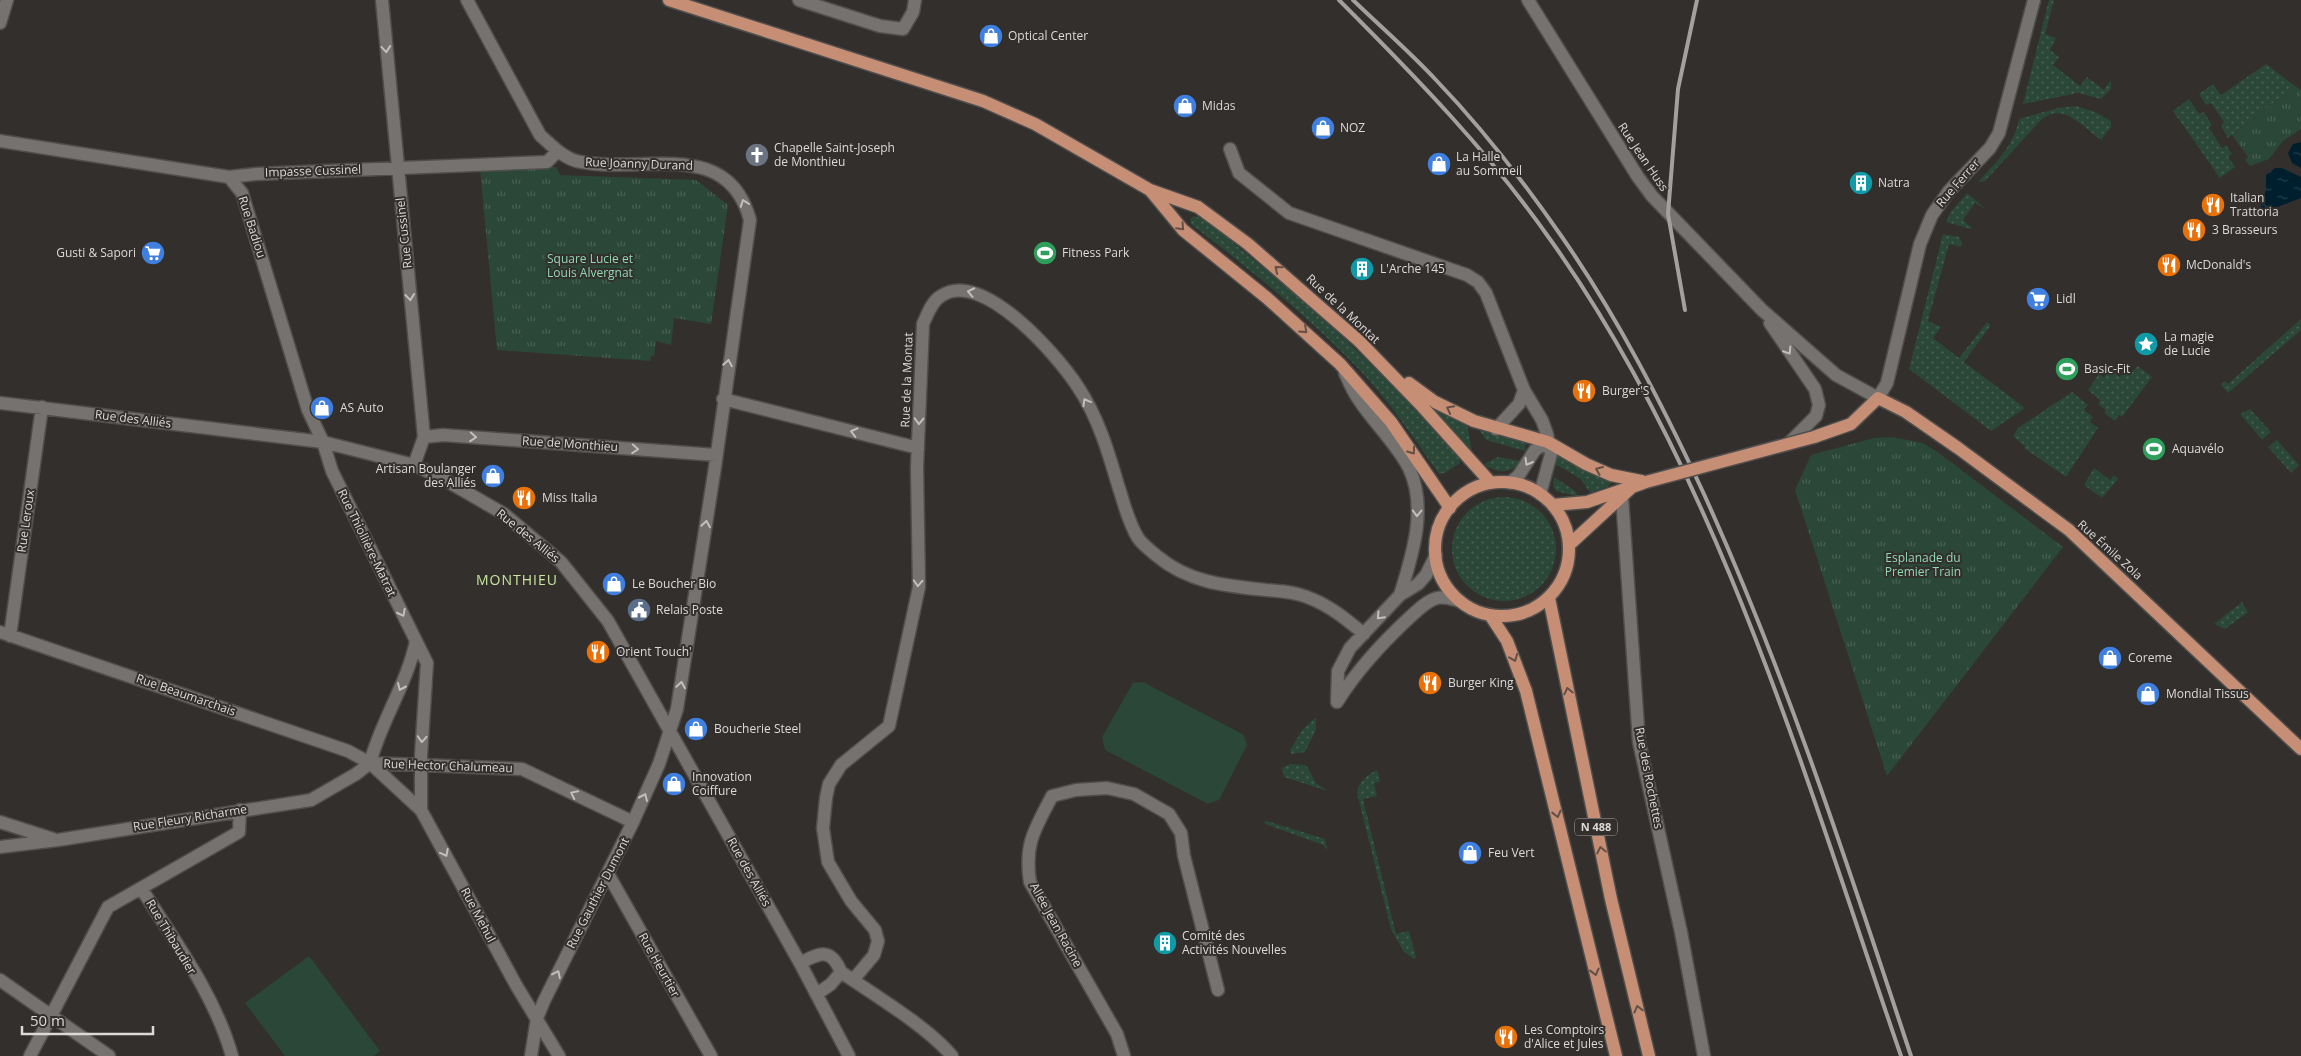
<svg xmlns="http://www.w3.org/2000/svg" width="2301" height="1056" viewBox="0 0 2301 1056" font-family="'Open Sans',sans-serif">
	<defs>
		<pattern id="grass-dots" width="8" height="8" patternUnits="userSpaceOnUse" patternTransform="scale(1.25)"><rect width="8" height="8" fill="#2b4738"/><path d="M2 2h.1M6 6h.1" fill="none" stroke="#496154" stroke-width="1.8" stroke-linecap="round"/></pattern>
		<pattern id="park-tufts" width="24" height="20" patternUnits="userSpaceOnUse" patternTransform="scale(1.25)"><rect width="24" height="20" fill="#2b4738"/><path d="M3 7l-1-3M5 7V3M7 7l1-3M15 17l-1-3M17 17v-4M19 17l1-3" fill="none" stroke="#496154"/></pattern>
		<pattern id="water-ripples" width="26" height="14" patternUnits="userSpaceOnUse" patternTransform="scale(1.25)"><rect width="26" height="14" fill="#001f2e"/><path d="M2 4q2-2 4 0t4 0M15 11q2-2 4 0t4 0" fill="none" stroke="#253f4c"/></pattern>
	</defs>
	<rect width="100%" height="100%" fill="#322f2d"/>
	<!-- grass -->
	<path fill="url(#grass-dots)" d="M 2049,0 L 2054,0 L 2045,34 L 2056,38 L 2050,50 L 2059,57 L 2053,65 L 2080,86 L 2087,77 L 2104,90 L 2111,80 L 2111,89 L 2101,99 L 2078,93 L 2023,104 Z
		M 2266,64 L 2295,86 L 2228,138 L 2221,126 L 2224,122 L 2211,103 L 2206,105 L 2199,94 L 2213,84 L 2221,95 Z
		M 2189,99 L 2199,114 L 2204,112 L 2212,125 L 2209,128 L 2222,148 L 2226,145 L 2232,154 L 2228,157 L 2235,167 L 2220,178 L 2173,111 Z
		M 2076,106 L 2095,112 L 2111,121 L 2111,127 L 2101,140 C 2083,127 2062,101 2041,120 L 1985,181 L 1978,182 C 1996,162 2014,146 2019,119 L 2058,108 Z
		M 1967,193 L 1986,209 L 1975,203 L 1963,220 L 1972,228 L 1971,229 L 1946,222 L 1950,213 Z
		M 1194,216 C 1209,220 1231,242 1243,251 C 1320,313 1393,382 1459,456 L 1460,463 L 1445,473 L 1439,474 C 1412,436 1386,396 1353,363 C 1303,312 1247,267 1191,224 L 1190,219 Z
		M 1943,234 L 1959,237 L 1962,243 L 1961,247 L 1949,244 L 1928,321 L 1941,327 L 1933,338 L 1959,358 L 1987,322 L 1991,325 L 1964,362 L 2025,408 L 1991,431 L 1909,369 Z
		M 2301,319 L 2301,330 L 2228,393 L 2221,385 L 2225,381 L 2228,384 Z
		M 2138,366 L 2152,377 L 2122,417 L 2119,415 L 2115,421 L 2104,413 L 2106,410 L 2098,404 L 2100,400 L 2088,390 L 2099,374 L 2104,377 L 2110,369 L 2120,377 L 2127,369 L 2132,372 Z
		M 2072,392 L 2088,405 L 2084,410 L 2093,417 L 2090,422 L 2098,428 L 2066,477 L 2024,448 L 2025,446 L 2013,436 L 2018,428 Z
		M 1432,408 L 1467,424 L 1472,452 Z
		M 2250,409 L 2271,432 L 2262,440 L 2240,414 Z
		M 1479,430 L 1524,442 L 1526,444 L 1525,451 L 1486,440 Z
		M 2277,440 L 2299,465 L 2291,473 L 2268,447 Z
		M 1559,455 L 1613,481 L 1607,487 L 1590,493 L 1581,479 L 1555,464 Z
		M 1498,457 L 1520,461 C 1513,475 1495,473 1484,464 Z
		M 2094,468 L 2110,480 L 2114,475 L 2118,479 L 2102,498 L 2084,485 Z
		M 1554,477 L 1574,490 L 1579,497 L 1556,491 L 1553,486 Z
		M1452 549a52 52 0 1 1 104 0a52 52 0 1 1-104 0Z
		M 2242,602 L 2248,612 L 2225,629 L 2214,624 Z
		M 1316,717 L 1316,730 L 1305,752 L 1291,754 L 1290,750 L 1303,729 Z
		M 1290,764 L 1306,765 L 1316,783 L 1328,791 L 1284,777 L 1282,768 Z
		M 1377,770 L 1380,782 L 1374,783 L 1377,796 L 1363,799 L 1396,934 L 1409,931 L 1416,957 L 1414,959 L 1404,952 L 1391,929 L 1357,793 C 1358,782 1368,774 1377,770 Z
		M 1267,821 L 1325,839 L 1327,850 L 1323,845 L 1265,824 L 1264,822 Z"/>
	<!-- park -->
	<path fill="url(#park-tufts)" d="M 2295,86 L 2301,90 L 2301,129 L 2283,141 L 2269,159 L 2250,166 L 2245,160 L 2248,157 L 2232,135 Z
		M 556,167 L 560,175 L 696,180 L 728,205 L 711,324 L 674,318 L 671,345 L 656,341 L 654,356 L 651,356 L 650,361 L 497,350 L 480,169 Z
		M 1892,437 L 1923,443 L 1939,453 L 2063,547 L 1887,776 L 1795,490 L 1811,455 L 1874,438 Z"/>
	<!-- garden -->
	<path fill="#2b4738" d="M 1143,682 L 1244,735 L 1247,745 L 1219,800 L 1208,804 L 1105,750 L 1102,737 L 1133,683 Z
		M 309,956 L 380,1051 L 374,1056 L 285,1056 L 245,1003 Z"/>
	<!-- water -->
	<path fill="url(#water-ripples)" d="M 2301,142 L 2301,168 L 2292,163 L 2288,153 L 2293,144 Z
		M 2275,168 L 2282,168 L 2301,177 L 2301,198 L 2264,212 L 2260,208 L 2266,190 L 2266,175 Z"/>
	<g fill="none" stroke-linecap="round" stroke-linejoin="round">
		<!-- minor casing -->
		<g stroke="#504e4c" stroke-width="15">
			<path id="minor" d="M 382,0 L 424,437 L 414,465
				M 467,0 L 540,135 C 551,145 565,160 581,162 C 643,174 728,137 750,220 L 715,467 L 677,709 L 659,764 L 633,822 L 544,1001 L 537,1018 L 531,1056
				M 799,0 L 880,26 L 903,29 L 913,12 L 915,0
				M 1528,0 L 1638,177 L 1652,196 L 1762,310 L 1836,375 L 1878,398 L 1887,383 L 1920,244 L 1932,215 L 1949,191 L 1990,148 L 1999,133 L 2034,0
				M 0,23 L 7,0
				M 0,141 L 229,177 L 256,174 L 547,162 L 558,151
				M 1230,149 L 1239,173 L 1289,213 L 1467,275 L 1478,282 L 1486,293 L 1524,390 L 1542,420 L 1547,434 L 1551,454 L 1540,494
				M 229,177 L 242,193 L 308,410 L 323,442 L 332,471 L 427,663 L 421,755 L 421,810
				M 1770,323 L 1815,389 L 1819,405 L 1816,416 L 1789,443
				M 1345,373 C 1349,382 1353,392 1359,400 C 1374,423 1396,443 1409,468 C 1428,508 1412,556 1400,595
				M 723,399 L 918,448
				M 0,403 L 323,442 L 414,465 L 440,477 L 504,514 L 561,562 L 608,621 L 800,963 L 849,1056
				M 1496,429 L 1519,404 L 1524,390
				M 424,437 L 443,435 L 716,455
				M 1510,483 L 1519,475 L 1535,450 L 1548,442
				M 1622,497 L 1639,742 L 1681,932 L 1704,1056
				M 0,632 L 348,751 L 370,763 L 421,810 L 516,985 L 559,1056
				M 10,636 L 42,407
				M 1337,702 L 1338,671 L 1350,648 L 1400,595 L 1418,584 L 1426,575 L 1436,555
				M 1337,702 C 1357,670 1381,644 1409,618 C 1417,611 1426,601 1437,598 C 1445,596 1452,599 1460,601
				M 370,763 L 522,769 L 633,822
				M 370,763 C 381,721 407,684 416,641
				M 0,822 L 53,839
				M 0,847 L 58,840 L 311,800 L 356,774 L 370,763
				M 608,874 L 711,1056
				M 141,888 C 174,940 215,995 232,1056
				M 800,963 C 820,953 831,947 841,972 L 831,984 L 817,994
				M 841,972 C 873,994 928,1027 952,1056
				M 0,980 L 109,1056
				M 853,980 L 874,955 L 878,941 L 875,930 L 851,901 L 828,862 L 823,828 L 826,798 L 829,784 L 841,765 L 889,726 L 919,587 L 917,467 L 923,324 C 927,315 932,301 941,296 C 982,268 1058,356 1078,387 C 1098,417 1108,451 1118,485 C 1124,503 1128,522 1138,538 C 1142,544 1151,551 1157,556 C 1189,583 1227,586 1266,590 C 1280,591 1294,592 1307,597 C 1329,605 1346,619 1364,634
				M 30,1056 L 108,907 L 239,832 L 240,810
				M 1124,1056 L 1117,1034 L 1030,882 C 1024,844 1035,829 1052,796 L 1076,790 L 1107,788 L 1134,794 L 1169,814 L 1181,833 L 1184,856 L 1218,990"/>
		</g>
		<!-- major casing -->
		<g stroke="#504e4c" stroke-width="15">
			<path id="major" d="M 669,0 L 983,101 L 1035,124 L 1150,190 L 1198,207 L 1248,244 L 1359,341 L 1420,404 L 1491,483
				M 1150,190 L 1183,230 L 1267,298 L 1340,364 L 1391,422 L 1450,508
				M 1409,383 L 1435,402 L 1474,421 L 1548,442 L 1586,464 L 1611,475 L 1646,482
				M 1814,437 L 1851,424 L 1878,398 L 1906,412 L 1958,448 L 2069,530 L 2301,749
				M1435 549a67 67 0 1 1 134 0a67 67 0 1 1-134 0Z
				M 1553,505 L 1587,502 L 1628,488
				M 1569,545 L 1632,487 L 1646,482
				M 1549,598 L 1611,899 L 1649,1056
				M 1490,615 L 1507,641 L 1526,691 L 1616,1056"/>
		</g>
		<!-- minor -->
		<use href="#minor" stroke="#75726f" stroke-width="12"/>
		<!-- major -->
		<use href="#major" stroke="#c58e75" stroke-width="12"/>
		<!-- rail -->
		<path stroke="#a3a09f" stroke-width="4" d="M 1339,0 C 1416,77 1490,153 1552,242 C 1720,479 1807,783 1901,1056
			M 1353,0 C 1381,27 1410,52 1436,80 C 1482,128 1524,182 1562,237 C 1617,316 1662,404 1703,492 C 1786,674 1848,866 1911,1056
			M 1685,310 L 1668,214 L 1678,89 L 1697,0"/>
		<!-- major-bridge casing -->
		<g stroke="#504e4c" stroke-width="15" stroke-linecap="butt">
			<path id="major-bridge" d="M 1646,482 L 1814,437"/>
		</g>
		<!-- major-bridge -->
		<use href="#major-bridge" stroke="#c58e75" stroke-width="12"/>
	</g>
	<!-- one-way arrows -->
	<defs><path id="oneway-chevron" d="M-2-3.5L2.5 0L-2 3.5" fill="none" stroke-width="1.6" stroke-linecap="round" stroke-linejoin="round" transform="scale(1.25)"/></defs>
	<g stroke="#c2c0be">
		<use href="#oneway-chevron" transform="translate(386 49) rotate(85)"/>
		<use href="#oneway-chevron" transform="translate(744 203) rotate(-110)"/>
		<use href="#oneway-chevron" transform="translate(971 292) rotate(-168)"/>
		<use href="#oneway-chevron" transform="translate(410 297) rotate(84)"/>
		<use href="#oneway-chevron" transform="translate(1788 351) rotate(57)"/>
		<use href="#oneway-chevron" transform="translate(728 363) rotate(-81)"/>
		<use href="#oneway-chevron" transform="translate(1086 402) rotate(-119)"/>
		<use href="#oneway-chevron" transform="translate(919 421) rotate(92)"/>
		<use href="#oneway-chevron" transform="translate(854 432) rotate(-166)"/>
		<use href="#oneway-chevron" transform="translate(473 437) rotate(4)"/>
		<use href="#oneway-chevron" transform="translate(635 449) rotate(4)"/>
		<use href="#oneway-chevron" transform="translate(1528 462) rotate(120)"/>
		<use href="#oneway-chevron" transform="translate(1417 513) rotate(91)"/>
		<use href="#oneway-chevron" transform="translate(706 524) rotate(-81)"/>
		<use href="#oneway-chevron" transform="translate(918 583) rotate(93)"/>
		<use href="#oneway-chevron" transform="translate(402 613) rotate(63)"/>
		<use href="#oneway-chevron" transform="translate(1380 616) rotate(133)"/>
		<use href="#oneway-chevron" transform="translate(681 685) rotate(-81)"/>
		<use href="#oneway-chevron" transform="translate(401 687) rotate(114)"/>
		<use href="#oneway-chevron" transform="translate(422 739) rotate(94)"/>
		<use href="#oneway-chevron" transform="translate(574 794) rotate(-154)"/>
		<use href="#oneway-chevron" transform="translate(644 797) rotate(-66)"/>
		<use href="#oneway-chevron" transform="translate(445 853) rotate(62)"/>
		<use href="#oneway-chevron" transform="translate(557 974) rotate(-64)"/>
	</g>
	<g stroke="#655046">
		<use href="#oneway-chevron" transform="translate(1181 227) rotate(47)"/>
		<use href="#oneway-chevron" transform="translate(1278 269) rotate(-140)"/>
		<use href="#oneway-chevron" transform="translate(1304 330) rotate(43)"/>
		<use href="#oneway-chevron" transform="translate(1450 409) rotate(-152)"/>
		<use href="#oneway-chevron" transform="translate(1412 451) rotate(54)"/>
		<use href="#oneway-chevron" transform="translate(1599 470) rotate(-157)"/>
		<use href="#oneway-chevron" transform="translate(1514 658) rotate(68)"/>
		<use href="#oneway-chevron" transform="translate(1568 691) rotate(-103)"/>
		<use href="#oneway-chevron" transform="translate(1557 814) rotate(76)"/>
		<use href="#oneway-chevron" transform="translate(1601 850) rotate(-102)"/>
		<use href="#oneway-chevron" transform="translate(1595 972) rotate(76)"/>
		<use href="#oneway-chevron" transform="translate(1638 1009) rotate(-104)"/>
	</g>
	<!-- icons -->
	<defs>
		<g id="shop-disc" transform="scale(1.25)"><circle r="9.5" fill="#3f7fe0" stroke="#322f2d"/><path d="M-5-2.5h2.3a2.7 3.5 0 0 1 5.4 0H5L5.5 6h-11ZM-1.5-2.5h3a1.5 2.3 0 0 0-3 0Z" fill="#fff"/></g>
		<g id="church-disc" transform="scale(1.25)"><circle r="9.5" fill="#6b7280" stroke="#322f2d"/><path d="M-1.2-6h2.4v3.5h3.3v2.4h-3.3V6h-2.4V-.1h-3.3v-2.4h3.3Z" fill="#fff"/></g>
		<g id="building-disc" transform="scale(1.25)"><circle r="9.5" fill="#0f9aa8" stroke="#322f2d"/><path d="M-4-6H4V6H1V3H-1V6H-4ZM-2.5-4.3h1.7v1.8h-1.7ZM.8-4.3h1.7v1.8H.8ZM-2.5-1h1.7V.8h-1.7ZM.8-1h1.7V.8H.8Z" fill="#fff"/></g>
		<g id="restaurant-disc" transform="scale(1.25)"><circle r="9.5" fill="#e8710a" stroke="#322f2d"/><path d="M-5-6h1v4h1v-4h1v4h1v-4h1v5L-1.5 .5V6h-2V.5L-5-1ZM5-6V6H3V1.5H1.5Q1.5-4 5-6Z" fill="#fff"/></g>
		<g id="supermarket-disc" transform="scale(1.25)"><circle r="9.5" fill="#3f7fe0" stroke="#322f2d"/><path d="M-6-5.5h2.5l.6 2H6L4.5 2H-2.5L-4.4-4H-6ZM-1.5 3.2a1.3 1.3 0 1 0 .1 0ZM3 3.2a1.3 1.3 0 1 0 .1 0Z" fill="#fff"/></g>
		<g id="stadium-disc" transform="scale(1.25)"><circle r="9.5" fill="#2e9e5b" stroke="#322f2d"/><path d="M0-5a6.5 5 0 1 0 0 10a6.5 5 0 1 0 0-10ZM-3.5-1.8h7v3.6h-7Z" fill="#fff"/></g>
		<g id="sight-disc" transform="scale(1.25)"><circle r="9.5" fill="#0f9aa8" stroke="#322f2d"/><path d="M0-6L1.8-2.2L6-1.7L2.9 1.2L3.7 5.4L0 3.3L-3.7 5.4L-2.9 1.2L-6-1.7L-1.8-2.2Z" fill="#fff"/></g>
		<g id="civic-disc" transform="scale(1.25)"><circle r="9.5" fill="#5c6f8a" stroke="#322f2d"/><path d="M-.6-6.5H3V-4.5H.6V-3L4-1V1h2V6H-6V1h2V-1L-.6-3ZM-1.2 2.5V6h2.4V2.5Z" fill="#fff"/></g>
	</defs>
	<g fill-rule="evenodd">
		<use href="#shop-disc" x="991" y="36"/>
		<use href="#shop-disc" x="1185" y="106"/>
		<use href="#shop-disc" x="1323" y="128"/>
		<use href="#church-disc" x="757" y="155"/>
		<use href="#shop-disc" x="1439" y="164"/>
		<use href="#building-disc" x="1861" y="183"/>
		<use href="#restaurant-disc" x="2213" y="205"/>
		<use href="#restaurant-disc" x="2194" y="230"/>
		<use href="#supermarket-disc" x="153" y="253"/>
		<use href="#stadium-disc" x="1045" y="253"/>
		<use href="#restaurant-disc" x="2169" y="265"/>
		<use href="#building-disc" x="1362" y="269"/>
		<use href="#supermarket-disc" x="2038" y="299"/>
		<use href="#sight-disc" x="2146" y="344"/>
		<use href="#stadium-disc" x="2067" y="369"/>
		<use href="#restaurant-disc" x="1584" y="391"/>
		<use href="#shop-disc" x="322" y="408"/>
		<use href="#stadium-disc" x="2154" y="449"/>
		<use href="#shop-disc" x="493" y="476"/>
		<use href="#restaurant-disc" x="524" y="498"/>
		<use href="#shop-disc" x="614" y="584"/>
		<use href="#civic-disc" x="639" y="610"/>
		<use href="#restaurant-disc" x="598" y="652"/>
		<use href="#shop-disc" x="2110" y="658"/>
		<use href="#restaurant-disc" x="1430" y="683"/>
		<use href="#shop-disc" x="2148" y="694"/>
		<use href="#shop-disc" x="696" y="729"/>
		<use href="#shop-disc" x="674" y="784"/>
		<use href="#shop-disc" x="1470" y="853"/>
		<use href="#building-disc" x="1165" y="943"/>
		<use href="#restaurant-disc" x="1506" y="1037"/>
	</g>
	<g text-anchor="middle" stroke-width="4" stroke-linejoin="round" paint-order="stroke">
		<!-- shield labels -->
		<rect fill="#322f2d" stroke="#a9a7a5" stroke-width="1" x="1575" y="818.5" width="42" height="17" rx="4"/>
		<g font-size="11" font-weight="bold" fill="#dcdad9">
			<text x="1596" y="831">N 488</text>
		</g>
		<!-- poi labels -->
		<g font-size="12" fill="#dcdad9" stroke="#322f2d" text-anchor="start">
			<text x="1008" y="40">Optical Center</text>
			<text x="1202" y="110">Midas</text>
			<text x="1340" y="132">NOZ</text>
			<text x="774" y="152">Chapelle Saint-Joseph<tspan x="774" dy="14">de Monthieu</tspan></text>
			<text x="1456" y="161">La Halle<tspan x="1456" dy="14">au Sommeil</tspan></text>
			<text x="1878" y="187">Natra</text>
			<text x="2230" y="202">Italian<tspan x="2230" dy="14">Trattoria</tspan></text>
			<text x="2212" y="234">3 Brasseurs</text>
			<text x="136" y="257" text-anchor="end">Gusti &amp; Sapori</text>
			<text x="1062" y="257">Fitness Park</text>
			<text x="2186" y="269">McDonald's</text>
			<text x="1380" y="273">L'Arche 145</text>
			<text x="2056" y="303">Lidl</text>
			<text x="2164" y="341">La magie<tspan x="2164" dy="14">de Lucie</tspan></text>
			<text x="2084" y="373">Basic-Fit</text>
			<text x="1602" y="395">Burger'S</text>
			<text x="340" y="412">AS Auto</text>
			<text x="2172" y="453">Aquavélo</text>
			<text x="476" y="473" text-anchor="end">Artisan Boulanger<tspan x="476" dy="14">des Alliés</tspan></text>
			<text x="542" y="502">Miss Italia</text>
			<text x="632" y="588">Le Boucher Bio</text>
			<text x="656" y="614">Relais Poste</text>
			<text x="616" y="656">Orient Touch'</text>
			<text x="2128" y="662">Coreme</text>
			<text x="1448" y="687">Burger King</text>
			<text x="2166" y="698">Mondial Tissus</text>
			<text x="714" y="733">Boucherie Steel</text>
			<text x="692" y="781">Innovation<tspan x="692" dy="14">Coiffure</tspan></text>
			<text x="1488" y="857">Feu Vert</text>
			<text x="1182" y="940">Comité des<tspan x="1182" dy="14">Activités Nouvelles</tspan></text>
			<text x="1524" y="1034">Les Comptoirs<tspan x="1524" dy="14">d'Alice et Jules</tspan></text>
		</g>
		<!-- street labels -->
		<g font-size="12" fill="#dcdad9" stroke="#322f2d">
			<text transform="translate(1643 157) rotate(56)" y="4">Rue Jean Huss</text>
			<text transform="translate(639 164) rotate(2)" y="4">Rue Joanny Durand</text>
			<text transform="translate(313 171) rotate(-2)" y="4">Impasse Cussinel</text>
			<text transform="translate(1958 183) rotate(-49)" y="4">Rue Ferrer</text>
			<text transform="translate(252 227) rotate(72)" y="4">Rue Badiou</text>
			<text transform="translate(404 233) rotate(-96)" y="4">Rue Cussinel</text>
			<text transform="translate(1343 309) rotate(43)" y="4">Rue de la Montat</text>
			<text transform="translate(907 380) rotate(-88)" y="4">Rue de la Montat</text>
			<text transform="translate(133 419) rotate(7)" y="4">Rue des Alliés</text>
			<text transform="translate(570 444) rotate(4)" y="4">Rue de Monthieu</text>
			<text transform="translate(26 521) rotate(-82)" y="4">Rue Leroux</text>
			<text transform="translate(528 536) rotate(39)" y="4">Rue des Alliés</text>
			<text transform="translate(367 543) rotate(64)" y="4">Rue Thiollière-Matrat</text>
			<text transform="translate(2110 550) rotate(42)" y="4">Rue Émile Zola</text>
			<text transform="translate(186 695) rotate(19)" y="4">Rue Beaumarchais</text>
			<text transform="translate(448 766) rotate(2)" y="4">Rue Hector Chalumeau</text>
			<text transform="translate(1649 778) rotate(79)" y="4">Rue des Rochettes</text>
			<text transform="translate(190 818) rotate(-9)" y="4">Rue Fleury Richarme</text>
			<text transform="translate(749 872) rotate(61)" y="4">Rue des Alliés</text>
			<text transform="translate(598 893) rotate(-63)" y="4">Rue Gauthier Dumont</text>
			<text transform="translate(478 915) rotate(62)" y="4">Rue Mehul</text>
			<text transform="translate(1056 925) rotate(61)" y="4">Allée Jean Racine</text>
			<text transform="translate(171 937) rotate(59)" y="4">Rue Thibaudier</text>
			<text transform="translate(659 965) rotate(61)" y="4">Rue Heurtier</text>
		</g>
		<!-- park labels -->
		<g font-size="12" fill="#8fd8b1" stroke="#322f2d">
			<text x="590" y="263">Square Lucie et<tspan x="590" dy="14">Louis Alvergnat</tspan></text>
			<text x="1923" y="562">Esplanade du<tspan x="1923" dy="14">Premier Train</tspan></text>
		</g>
		<!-- neighbourhood labels -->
		<g font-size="14" letter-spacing="1" fill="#c7e59c" stroke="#322f2d">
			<text x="517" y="585">MONTHIEU</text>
		</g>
	</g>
	<!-- scale -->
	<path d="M22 1026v8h131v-8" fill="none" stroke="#dcdad9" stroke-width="2.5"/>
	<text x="30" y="1026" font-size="15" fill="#dcdad9" stroke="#322f2d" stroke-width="4" paint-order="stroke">50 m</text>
</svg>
